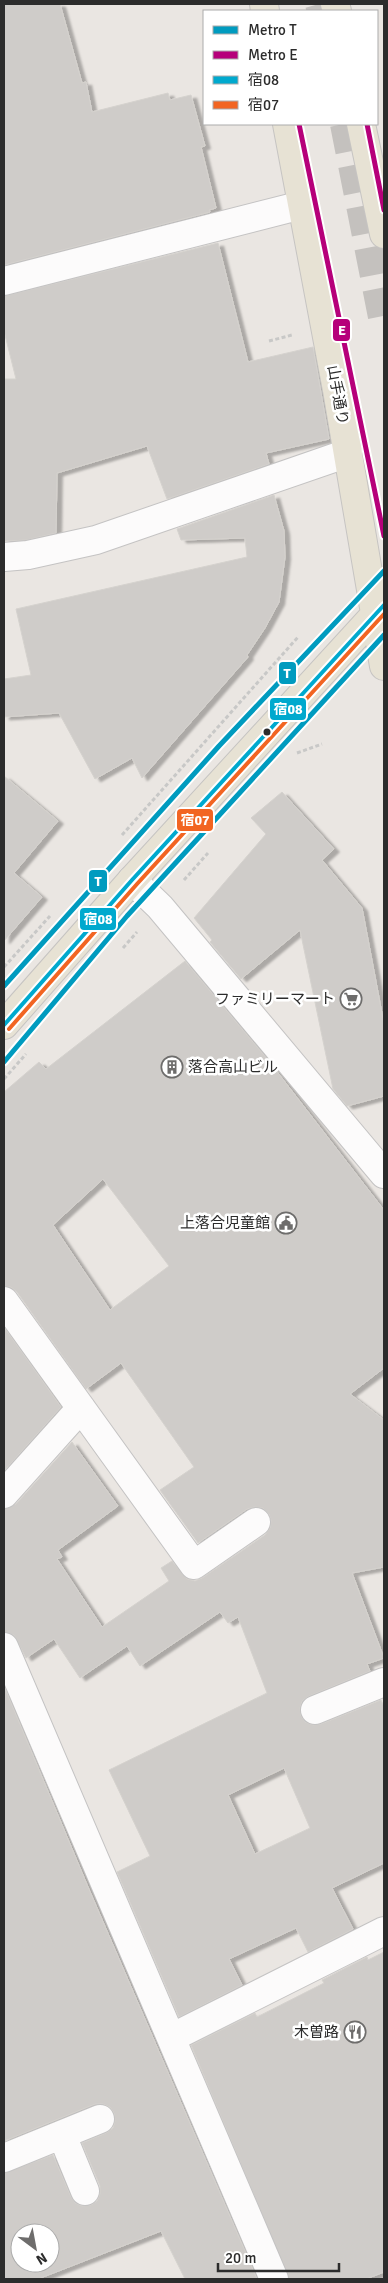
<svg xmlns="http://www.w3.org/2000/svg" width="388" height="2283" viewBox="0 0 388 2283" font-family="Signika,'Noto Sans JP',sans-serif">
	<defs>
		<filter id="shadow"><feDropShadow dx="5.5" dy="3" stdDeviation="1" flood-color="#0004"/></filter>
	</defs>
	<rect width="100%" height="100%" fill="#eae6e2"/>
	<!-- building -->
	<path fill="#cfccc9" stroke="#d5d2ce" fill-rule="evenodd" filter="url(#shadow)" d="M 4,4 L 60,4 L 82,83 L 86,82 L 92,112 L 168,93 L 170,100 L 191,95 L 205,146 L 201,147 L 216,208 L 209,210 L 210,212 L 4,265 Z
		M 218,243 L 248,362 L 313,347 L 329,439 L 266,453 L 269,464 L 167,499 L 147,446 L 57,473 L 56,533 L 26,540 L 4,541 L 4,379 L 16,379 L 4,331 L 4,296 Z
		M 274,495 L 284,531 L 285,557 L 279,602 L 265,628 L 247,655 L 248,657 L 142,778 L 132,758 L 95,779 L 59,713 L 4,717 L 4,679 L 31,675 L 16,609 L 247,557 L 245,538 L 181,540 L 177,529 Z
		M 4,776 L 58,821 L 14,873 L 42,897 L 4,941 Z
		M 282,792 L 334,849 L 322,860 L 362,908 L 384,1024 L 384,1096 L 347,1106 L 333,1089 L 300,930 L 241,979 L 210,942 L 212,940 L 194,918 L 266,834 L 251,818 Z
		M 185,961 L 268,1060 L 384,1210 L 384,1368 L 350,1394 L 384,1420 L 384,1567 L 352,1573 L 384,1658 L 367,1664 L 370,1671 L 309,1696 L 302,1701 L 300,1708 L 301,1716 L 305,1722 L 313,1725 L 321,1724 L 381,1700 L 384,1707 L 384,1863 L 332,1888 L 353,1929 L 308,1952 L 296,1928 L 229,1959 L 242,1985 L 179,2017 L 117,1872 L 150,1856 L 109,1770 L 267,1693 L 238,1617 L 228,1623 L 220,1612 L 140,1666 L 127,1646 L 80,1678 L 54,1639 L 26,1658 L 14,1635 L 4,1632 L 4,1509 L 16,1504 L 72,1442 L 118,1506 L 58,1550 L 62,1557 L 57,1559 L 102,1627 L 169,1581 L 161,1568 L 172,1561 L 187,1579 L 195,1581 L 202,1578 L 265,1535 L 270,1528 L 271,1520 L 269,1514 L 263,1508 L 254,1507 L 247,1509 L 198,1543 L 160,1490 L 194,1467 L 121,1363 L 86,1389 L 17,1292 L 11,1287 L 4,1286 L 4,1092 L 39,1062 L 46,1069 ZM 103,1179 L 169,1266 L 110,1310 L 53,1225 ZM 284,1768 L 310,1828 L 255,1854 L 228,1795 Z
		M 4,1327 L 61,1407 L 4,1471 Z
		M 4,1686 L 88,1887 L 257,2279 L 185,2279 L 161,2231 L 38,2279 L 4,2279 L 4,2173 L 53,2155 L 71,2197 L 75,2203 L 82,2206 L 91,2205 L 97,2201 L 100,2194 L 100,2186 L 82,2143 L 106,2133 L 113,2128 L 115,2121 L 114,2113 L 110,2107 L 103,2104 L 95,2104 L 4,2141 ZM 20,2233 L 50,2233 L 50,2263 L 20,2263 Z
		M 384,1952 L 384,2272 L 366,2279 L 289,2279 L 191,2045 L 255,2013 L 257,2017 L 324,1983 L 322,1980 L 367,1957 L 368,1960 Z"/>
	<g fill="none" stroke-linecap="round" stroke-linejoin="round">
		<!-- highway-tunnel -->
		<path stroke="#c4c1be" stroke-width="28" stroke-dasharray="28 14" stroke-linecap="butt" d="M 319,4 L 321,11
			M 344,124 L 384,327"/>
		<!-- minor casing -->
		<g stroke="#c4c3c3" stroke-width="30">
			<path id="minor" d="M 4,281 L 302,205
				M 4,557 L 28,555 L 96,540 L 348,453
				M 132,880 L 160,907 L 384,1174
				M 4,1301 L 194,1565 L 256,1522
				M 4,1494 L 81,1408
				M 4,1647 L 274,2279
				M 315,1710 L 384,1682
				M 171,2038 L 384,1931
				M 62,2135 L 85,2191
				M 4,2158 L 100,2119"/>
		</g>
		<!-- major casing -->
		<g stroke="#c6c4c2" stroke-width="30">
			<path id="major" d="M 264,4 L 265,11
				M 335,4 L 337,11
				M 287,124 L 337,390 L 384,666
				M 361,124 L 384,234
				M 4,1025 L 132,880 L 384,605"/>
		</g>
		<!-- path -->
		<path stroke="#c8c8c7" stroke-width="3" stroke-dasharray="4 2.5" stroke-linecap="butt" d="M 269,341 L 292,335
			M 297,753 L 322,744
			M 122,835 L 298,637
			M 184,880 L 208,853
			M 123,948 L 137,932
			M 4,967 L 50,916
			M 4,1079 L 26,1054"/>
		<!-- minor -->
		<use href="#minor" stroke="#fcfbfb" stroke-width="28"/>
		<!-- major -->
		<use href="#major" stroke="#e7e2d4" stroke-width="28"/>
		<!-- bus-1 casing -->
		<g stroke="#fff" stroke-width="8">
			<path id="bus-1" d="M 4,1025 L 132,880 L 384,605"/>
		</g>
		<!-- bus-2 casing -->
		<g stroke="#fff" stroke-width="8">
			<path id="bus-2" d="M 9,1029 L 137,884 L 384,614"/>
		</g>
		<!-- bus-1 -->
		<use href="#bus-1" stroke="#00a9ce" stroke-width="4"/>
		<!-- bus-2 -->
		<use href="#bus-2" stroke="#f26522" stroke-width="4"/>
		<!-- metro-1 casing -->
		<g stroke="#fff" stroke-width="9">
			<path id="metro-1" d="M 4,986 L 219,746 L 384,571
				M 4,1062 L 127,916 L 384,635"/>
		</g>
		<!-- metro-2 casing -->
		<g stroke="#fff" stroke-width="9">
			<path id="metro-2" d="M 299,124 L 384,536
				M 367,124 L 384,210"/>
		</g>
		<!-- metro-1 -->
		<use href="#metro-1" stroke="#009bbf" stroke-width="5"/>
		<!-- metro-2 -->
		<use href="#metro-2" stroke="#b6007a" stroke-width="5"/>
	</g>
	<!-- icons -->
	<defs>
		<g id="supermarket-ring" transform="scale(1.125)"><circle r="9.5" fill="#fff" stroke="#6e6d6c" stroke-width="1.5"/><path d="M-6-5.5h2.5l.6 2H6L4.5 2H-2.5L-4.4-4H-6ZM-1.5 3.2a1.3 1.3 0 1 0 .1 0ZM3 3.2a1.3 1.3 0 1 0 .1 0Z" fill="#6e6d6c"/></g>
		<g id="building-ring" transform="scale(1.125)"><circle r="9.5" fill="#fff" stroke="#6e6d6c" stroke-width="1.5"/><path d="M-4-6H4V6H1V3H-1V6H-4ZM-2.5-4.3h1.7v1.8h-1.7ZM.8-4.3h1.7v1.8H.8ZM-2.5-1h1.7V.8h-1.7ZM.8-1h1.7V.8H.8Z" fill="#6e6d6c"/></g>
		<g id="civic-ring" transform="scale(1.125)"><circle r="9.5" fill="#fff" stroke="#6e6d6c" stroke-width="1.5"/><path d="M-.6-6.5H3V-4.5H.6V-3L4-1V1h2V6H-6V1h2V-1L-.6-3ZM-1.2 2.5V6h2.4V2.5Z" fill="#6e6d6c"/></g>
		<g id="restaurant-ring" transform="scale(1.125)"><circle r="9.5" fill="#fff" stroke="#6e6d6c" stroke-width="1.5"/><path d="M-5-6h1v4h1v-4h1v4h1v-4h1v5L-1.5 .5V6h-2V.5L-5-1ZM5-6V6H3V1.5H1.5Q1.5-4 5-6Z" fill="#6e6d6c"/></g>
	</defs>
	<g fill-rule="evenodd">
		<use href="#supermarket-ring" x="351" y="999"/>
		<use href="#building-ring" x="172" y="1067"/>
		<use href="#civic-ring" x="286" y="1223"/>
		<use href="#restaurant-ring" x="355" y="2032"/>
	</g>
	<!-- markers -->
	<circle fill="#2c2c2c" stroke="#fff" stroke-width="2" cx="267" cy="732" r="4.5"/>
	<g text-anchor="middle" stroke-width="5" stroke-linejoin="round" paint-order="stroke">
		<!-- street labels -->
		<g font-size="15" fill="#2c2c2c" stroke="#fff">
			<text transform="translate(338 395) rotate(80)" y="5">山手通り</text>
		</g>
		<!-- poi labels -->
		<g font-size="15" fill="#2c2c2c" stroke="#fff" text-anchor="end">
			<text x="335" y="1004">ファミリーマート</text>
			<text x="188" y="1072" text-anchor="start">落合高山ビル</text>
			<text x="270" y="1228">上落合児童館</text>
			<text x="339" y="2037">木曽路</text>
		</g>
	</g>
	<g stroke="#fff" stroke-width="2">
		<rect x="332" y="318" width="19" height="24" rx="5" fill="#b6007a"/>
		<rect x="278" y="661" width="19" height="24" rx="5" fill="#009bbf"/>
		<rect x="269" y="697" width="38" height="24" rx="5" fill="#00a9ce"/>
		<rect x="176" y="808" width="38" height="24" rx="5" fill="#f26522"/>
		<rect x="88" y="869" width="20" height="24" rx="5" fill="#009bbf"/>
		<rect x="79" y="907" width="38" height="24" rx="5" fill="#00a9ce"/>
	</g>
	<g font-size="14" text-anchor="middle" font-weight="bold" fill="#fff">
		<text x="342" y="335">E</text>
		<text x="287" y="678">T</text>
		<text x="288" y="714">宿08</text>
		<text x="195" y="825">宿07</text>
		<text x="98" y="886">T</text>
		<text x="98" y="924">宿08</text>
	</g>
	<!-- border -->
	<rect width="388" height="2283" fill="none" stroke="#2c2c2c" stroke-width="10"/>
	<!-- legend -->
	<rect x="203" y="10" width="175" height="115" fill="#ffffff" stroke="#ababab"/>
	<rect x="213" y="26" width="25" height="8" fill="#009bbf" stroke="#ababab"/>
	<text x="248" y="35" font-size="15" fill="#2c2c2c">Metro T</text>
	<rect x="213" y="51" width="25" height="8" fill="#b6007a" stroke="#ababab"/>
	<text x="248" y="60" font-size="15" fill="#2c2c2c">Metro E</text>
	<rect x="213" y="76" width="25" height="8" fill="#00a9ce" stroke="#ababab"/>
	<text x="248" y="85" font-size="15" fill="#2c2c2c">宿08</text>
	<rect x="213" y="101" width="25" height="8" fill="#f26522" stroke="#ababab"/>
	<text x="248" y="110" font-size="15" fill="#2c2c2c">宿07</text>
	<!-- north arrow -->
	<g transform="translate(35 2248) rotate(148)"><circle r="24" fill="#ffffff" stroke="#ababab"/>
	<path d="M0-4L9 19L0 12L-9 19Z" fill="#6e6d6c"/>
	<text y="-8" font-size="14" font-weight="bold" text-anchor="middle" fill="#2c2c2c">N</text>
	</g>
	<!-- scale -->
	<path d="M218 2263v8h121v-8" fill="none" stroke="#2c2c2c" stroke-width="2.5"/>
	<text x="225" y="2263" font-size="15" fill="#2c2c2c" stroke="#ffffff" stroke-width="4" paint-order="stroke">20 m</text>
</svg>
